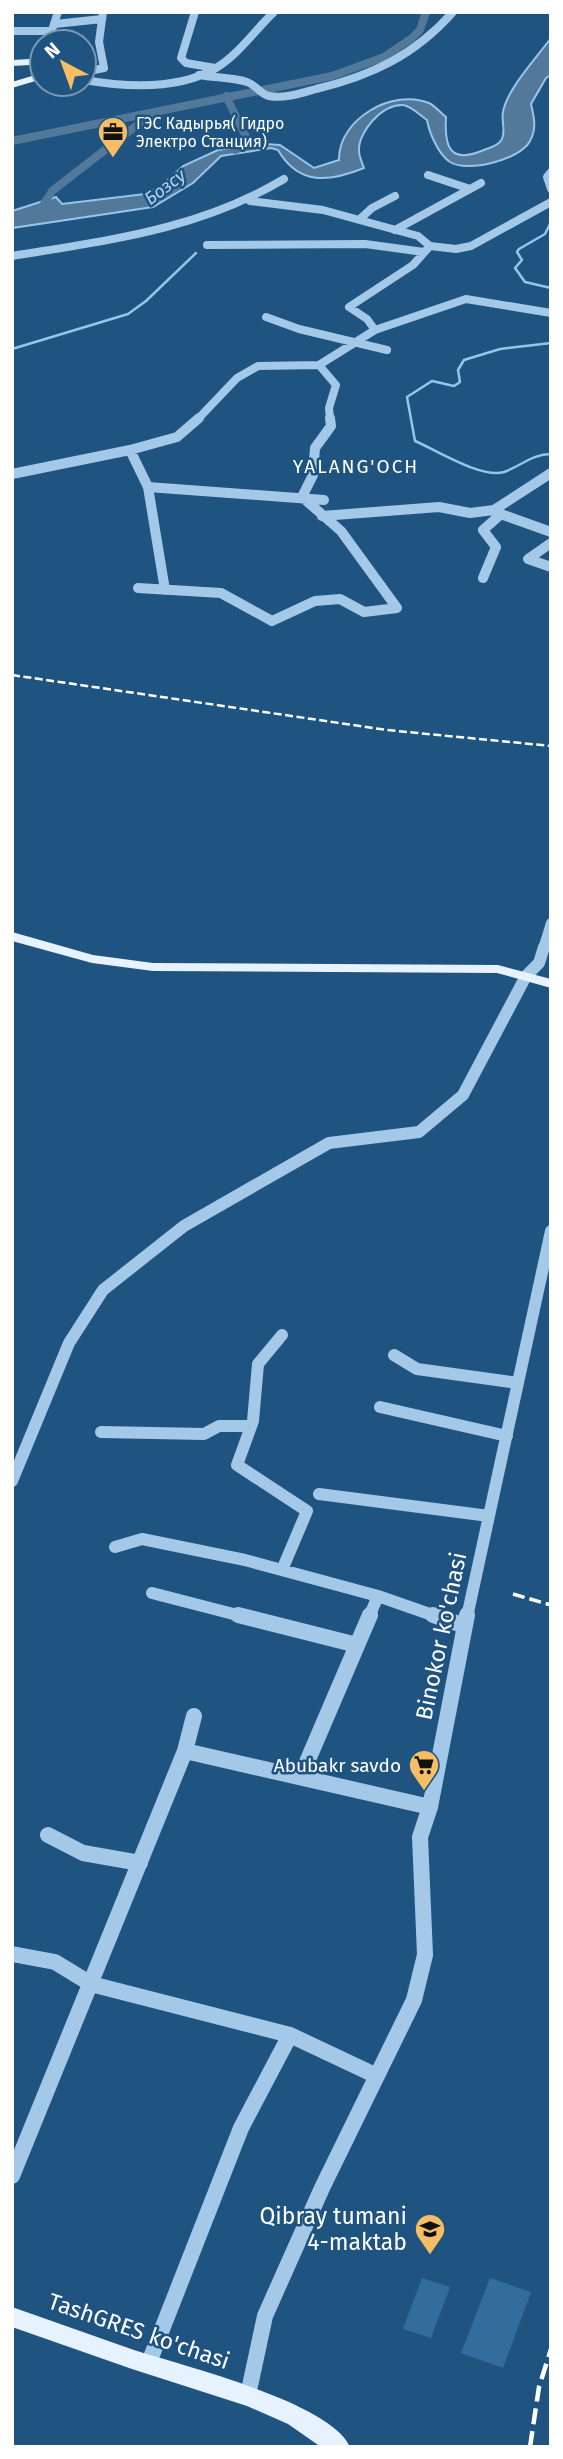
<svg xmlns="http://www.w3.org/2000/svg" width="563" height="2459" viewBox="0 0 563 2459" font-family="'Fira Sans',sans-serif">
	<rect width="100%" height="100%" fill="#1f5380"/>
	<!-- green -->
	<path fill="#336d9e" d="M 422,2278 L 450,2287 L 431,2338 L 403,2329 Z
		M 490,2278 L 531,2292 L 503,2368 L 461,2353 Z"/>
	<!-- water -->
	<path fill="#53799a" stroke="#97c5ea" stroke-width="2" d="M 551,38 L 551,75 L 546,78 L 531,104 C 534,117 537,128 530,141 C 520,160 467,173 450,162 C 438,154 429,132 427,120 C 420,115 411,106 403,105 C 382,104 358,132 359,151 C 359,156 362,163 364,168 C 329,182 299,186 278,150 L 271,148 L 221,156 L 193,183 L 153,207 L 12,228 L 12,211 L 56,197 L 62,204 L 145,194 L 159,188 L 183,166 L 218,150 L 265,144 L 280,145 L 314,168 L 339,160 C 338,119 393,88 429,103 C 435,106 441,113 446,117 C 444,149 451,164 484,150 C 491,147 498,146 502,139 C 506,130 501,121 503,112 C 507,89 537,57 551,38 Z"/>
	<g fill="none" stroke-linecap="round" stroke-linejoin="round">
		<!-- stream -->
		<path stroke="#97c5ea" stroke-width="2.5" d="M 551,222 L 545,234 L 519,249 L 517,252 L 522,260 L 515,268 L 525,282 L 551,288
			M 551,343 L 500,349 L 464,360 L 458,370 L 460,382 L 454,386 L 432,381 L 407,397 L 415,441 C 436,450 482,479 504,472 C 521,466 532,454 551,454
			M 12,349 L 128,314 L 146,301 L 196,253"/>
		<!-- canal -->
		<path stroke="#53799a" stroke-width="8" d="M 226,96 L 247,139 L 247,145 L 235,150
			M 12,141 L 332,76 L 384,57 L 412,38 L 420,30 L 426,12
			M 39,212 L 52,191 L 154,112"/>
		<!-- minor-far3 -->
		<path stroke="#a4c9e8" stroke-width="8" d="M 195,12 L 181,58 L 186,63 L 215,68
			M 55,24 L 102,19
			M 12,31 L 52,31
			M 48,42 L 58,12
			M 38,64 L 42,55
			M 84,72 L 104,68 L 99,42 L 103,12
			M 199,75 C 215,78 231,77 247,82 C 256,85 260,94 269,96 C 284,99 302,93 316,89 C 371,76 415,55 453,12
			M 84,80 C 125,87 179,90 216,68 C 239,54 255,30 274,12
			M 551,172 L 547,177 L 551,189
			M 428,175 L 470,189
			M 250,201 L 323,210 L 418,236 L 430,246 L 413,265 L 349,307 L 367,319 L 375,330
			M 360,219 L 372,208 L 395,196
			M 395,230 L 481,183
			M 207,245 L 365,244 L 424,252
			M 430,246 L 456,249 L 471,246 L 551,202
			M 12,256 C 109,240 198,230 284,179
			M 266,317 L 299,329 L 387,350
			M 319,365 L 336,385 L 329,408 L 330,420
			M 197,420 L 237,378 L 258,366 L 319,365 L 375,330 L 466,299 L 551,313"/>
		<!-- minor-far2 -->
		<path stroke="#a4c9e8" stroke-width="10" d="M 130,450 L 148,487 L 165,590
			M 12,474 L 130,450 L 177,437 L 199,418
			M 148,487 L 324,500
			M 495,512 L 551,532
			M 322,516 L 439,507 L 470,513 L 494,510 L 551,473
			M 551,543 L 528,559 L 551,567
			M 483,578 L 496,547 L 483,530 L 500,515
			M 138,588 L 221,593 L 272,621 L 315,601 L 340,599 L 364,612 L 397,608 L 341,531 L 302,497 L 313,475 L 315,448 L 331,426 L 330,418
			M 543,949 L 551,923"/>
		<!-- minor-far1 -->
		<path stroke="#a4c9e8" stroke-width="12" d="M 282,1335 L 258,1364 L 253,1421 L 237,1465 L 307,1511 L 282,1570
			M 394,1355 L 417,1369 L 518,1383
			M 380,1407 L 507,1436
			M 101,1432 L 204,1434 L 219,1426 L 251,1426
			M 12,1481 L 69,1343 L 103,1290 L 184,1226 L 329,1143 L 419,1132 L 463,1095 L 526,976 L 539,963 L 544,947
			M 319,1494 L 489,1516
			M 115,1547 L 142,1539 L 245,1560 L 378,1596 L 438,1617
			M 152,1593 L 245,1617
			M 369,1617 L 378,1596
			M 467,1617 L 551,1231"/>
		<!-- minor -->
		<path stroke="#a4c9e8" stroke-width="16" d="M 238,1615 L 357,1645
			M 433,1615 L 465,1626
			M 185,1751 L 430,1807
			M 301,1776 L 370,1615
			M 48,1835 L 83,1853 L 140,1863
			M 12,1954 L 55,1962 L 91,1984 L 290,2035 L 377,2076
			M 12,2176 L 185,1751 L 194,1716
			M 148,2365 L 241,2128 L 290,2035
			M 248,2395 L 265,2316 L 322,2188 L 414,2000 L 425,1955 L 420,1837 L 430,1807 L 467,1615"/>
		<!-- major -->
		<path fill="#e6f2fe" fill-rule="evenodd" d="M 30,59 L 42,62 L 42,68 L 30,65 L 12,66 L 12,60 Z
			M 42,73 L 42,79 L 12,88 L 12,82 Z
			M 12,932 L 93,955 L 153,963 L 498,965 L 551,979 L 551,988 L 497,973 L 153,971 L 92,963 L 12,941 Z
			M 12,2307 C 53,2321 93,2336 134,2350 C 180,2365 331,2402 350,2447 L 321,2447 L 288,2424 L 247,2406 L 132,2369 L 12,2327 Z"/>
		<!-- rail-far2 -->
		<path stroke="#fff" stroke-width="2.5" stroke-dasharray="8 3.5" stroke-linecap="butt" d="M 12,675 L 387,730 L 551,746"/>
		<!-- rail-far1 -->
		<path stroke="#fff" stroke-width="3.5" stroke-dasharray="12 5" stroke-linecap="butt" d="M 513,1594 L 551,1605"/>
		<!-- rail -->
		<path stroke="#fff" stroke-width="4.5" stroke-dasharray="16 7" stroke-linecap="butt" d="M 530,2447 L 539,2387 L 551,2349"/>
	</g>
	<!-- icons -->
	<defs>
		<g id="office-pin" transform="scale(1.575)"><path d="M0 17L-7.5 6A9.5 9.5 0 1 1 7.5 6Z" fill="#f6be64" stroke="#1f5380"/><path d="M-6-3h4V-5.5h4V-3h4V5H-6ZM-1-4.5V-3h2v-1.5ZM-6 0V1H6V0Z" fill="#111"/></g>
		<g id="supermarket-pin" transform="scale(1.575)"><path d="M0 17L-7.5 6A9.5 9.5 0 1 1 7.5 6Z" fill="#f6be64" stroke="#1f5380"/><path d="M-6-5.5h2.5l.6 2H6L4.5 2H-2.5L-4.4-4H-6ZM-1.5 3.2a1.3 1.3 0 1 0 .1 0ZM3 3.2a1.3 1.3 0 1 0 .1 0Z" fill="#111"/></g>
		<g id="school-pin" transform="scale(1.575)"><path d="M0 17L-7.5 6A9.5 9.5 0 1 1 7.5 6Z" fill="#f6be64" stroke="#1f5380"/><path d="M0-5L7-2L0 1L-7-2ZM-4 1L0 2.5L4 1V4Q0 6-4 4Z" fill="#111"/></g>
	</defs>
	<g fill-rule="evenodd">
		<use href="#office-pin" x="113" y="132"/>
		<use href="#supermarket-pin" x="424" y="1765"/>
		<use href="#school-pin" x="430" y="2229"/>
	</g>
	<g text-anchor="middle" stroke-width="5" stroke-linejoin="round" paint-order="stroke">
		<!-- far-poi labels -->
		<g font-size="16" fill="#fff" stroke="#1f5380" text-anchor="start">
			<text x="136" y="129">ГЭС Кадырья( Гидро<tspan x="136" dy="18">Электро Станция)</tspan></text>
		</g>
		<!-- far-water labels -->
		<g font-size="18" font-style="italic" fill="#afd3f0" stroke="#1f5380">
			<text transform="translate(165 187) rotate(-37)" y="6">Бозсу</text>
		</g>
		<!-- far-quarter labels -->
		<g font-size="19" letter-spacing="2" fill="#fff" stroke="#1f5380">
			<text x="356" y="473">YALANG'OCH</text>
		</g>
		<!-- poi labels -->
		<g font-size="19" fill="#fff" stroke="#1f5380" text-anchor="end">
			<text x="401" y="1772">Abubakr savdo</text>
		</g>
		<!-- near-street labels -->
		<g font-size="23" fill="#fff" stroke="#1f5380">
			<text transform="translate(441 1636) rotate(-78)" y="8">Binokor ko'chasi</text>
			<text transform="translate(139 2331) rotate(19)" y="8">TashGRES ko'chasi</text>
		</g>
		<!-- near-poi labels -->
		<g font-size="23" fill="#fff" stroke="#1f5380" text-anchor="end">
			<text x="407" y="2224">Qibray tumani<tspan x="407" dy="26">4-maktab</tspan></text>
		</g>
	</g>
	<!-- border -->
	<rect width="563" height="2459" fill="none" stroke="#ffffff" stroke-width="28"/>
	<!-- north arrow -->
	<g transform="translate(63 63) rotate(319)"><circle r="33" fill="#1f5380" stroke="#7998b3" stroke-width="2"/>
	<path d="M0-5L12 26L0 18L-12 26Z" fill="#f6be64"/>
	<text y="-10" font-size="19" font-weight="bold" text-anchor="middle" fill="#ffffff">N</text>
	</g>
</svg>
